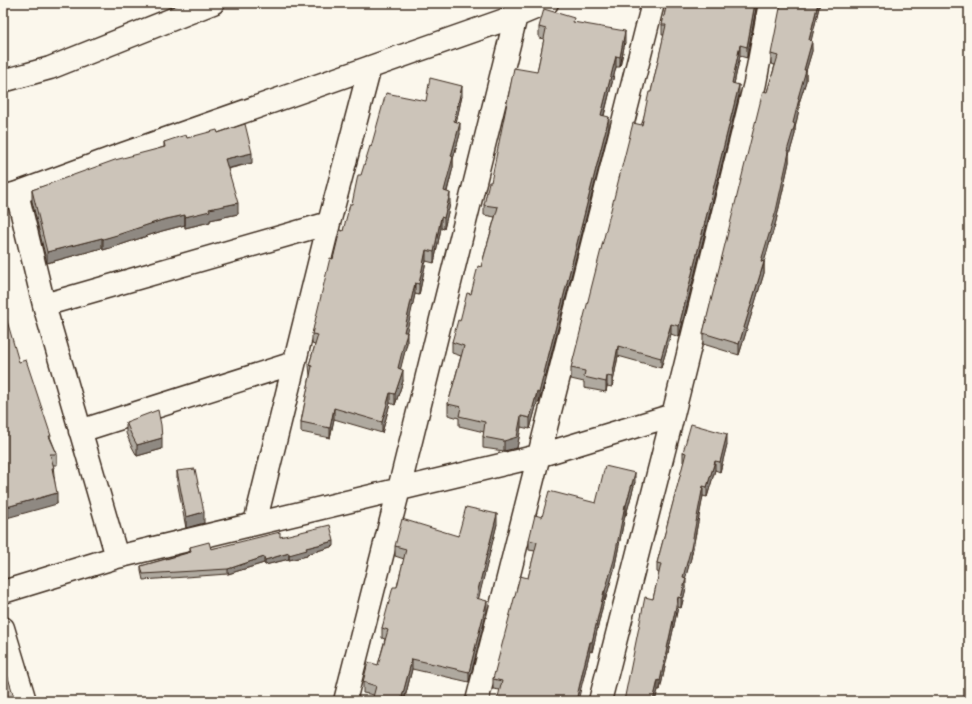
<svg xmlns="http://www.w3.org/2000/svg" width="972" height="704" viewBox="0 0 972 704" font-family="'Patrick Hand',sans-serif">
	<rect width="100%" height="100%" fill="#fbf7ec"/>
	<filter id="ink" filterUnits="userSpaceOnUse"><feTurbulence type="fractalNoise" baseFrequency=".025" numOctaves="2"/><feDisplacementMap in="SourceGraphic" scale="8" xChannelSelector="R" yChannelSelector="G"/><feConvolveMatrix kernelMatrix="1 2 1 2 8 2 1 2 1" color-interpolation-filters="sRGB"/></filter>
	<g filter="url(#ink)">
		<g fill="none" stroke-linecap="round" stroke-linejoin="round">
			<!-- minor casing -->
			<g stroke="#3b2a1e" stroke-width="25">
				<path id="minor" d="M 17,193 L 44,305 L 117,557
					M 3,197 L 17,193 L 123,154 L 516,16 L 547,3
					M 44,305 L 329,223
					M 80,431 L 294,363
					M 255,523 L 329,223 L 370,67
					M 3,592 L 117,557 L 538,456 L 673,415
					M 3,628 L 25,701
					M 345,701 L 399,489 L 516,16 L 514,3
					M 477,701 L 653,3
					M 600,701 L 673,415 L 755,83 L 770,3"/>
			</g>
			<!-- tertiary casing -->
			<g stroke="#3b2a1e" stroke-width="25">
				<path id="tertiary" d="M 3,81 L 50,68 L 213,3"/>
			</g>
			<!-- minor -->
			<use href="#minor" stroke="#fbf7ec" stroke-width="22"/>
			<!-- tertiary -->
			<use href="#tertiary" stroke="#fbf7ec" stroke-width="22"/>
		</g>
		<!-- wall -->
		<path fill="#afa99f" stroke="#3b2a1e" d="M 667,3 L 757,3 L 747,58 L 740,56 L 734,84 L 739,95 L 679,337 L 671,334 L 661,368 L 618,356 L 612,387 L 607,386 L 606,392 L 584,388 L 584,382 L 571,379 L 571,368 L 651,92 L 664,35 L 662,35 L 662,25 Z
			M 820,3 L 811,40 L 812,51 L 806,71 L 806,81 L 799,103 L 799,109 L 795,128 L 795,134 L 789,155 L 789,162 L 776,221 L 764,262 L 764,273 L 739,355 L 703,344 L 703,333 L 767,92 L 775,65 L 771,64 L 771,54 Z
			M 574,22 L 625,42 L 620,67 L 616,67 L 604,116 L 609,127 L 539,403 L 537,403 L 530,429 L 521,427 L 517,448 L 504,451 L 483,448 L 483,437 L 484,432 L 459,426 L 459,418 L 448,415 L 448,404 L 461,356 L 452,353 L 452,342 L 471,294 L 481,267 L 495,217 L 484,215 L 484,205 L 491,182 L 537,72 L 544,39 L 539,38 L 539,27 Z
			M 462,96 L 456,122 L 460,134 L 453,159 L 453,167 L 447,192 L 450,204 L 444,229 L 441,228 L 434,263 L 426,261 L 419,295 L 415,294 L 406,332 L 407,343 L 400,369 L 403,381 L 395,405 L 390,403 L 382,433 L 334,419 L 330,438 L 301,432 L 301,422 L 310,376 L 309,365 L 315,345 L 312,344 L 312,334 L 333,259 L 343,231 L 371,147 L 426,101 Z
			M 218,133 L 252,163 L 228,169 L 238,214 L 210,220 L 210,222 L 185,228 L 185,225 L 162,231 L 117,246 L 103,250 L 102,248 L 47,263 L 32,201 L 32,190 L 164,147 L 164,142 Z
			M 19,362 L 51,439 L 57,454 L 57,465 L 53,465 L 57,504 Z
			M 126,422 L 162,449 L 137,456 L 131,445 L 126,433 Z
			M 727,444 L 720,472 L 715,470 L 707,497 L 703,496 L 691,558 L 685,578 L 686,588 L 681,608 L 678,607 L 660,690 L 658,690 L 655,701 L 624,701 L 653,599 L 659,573 L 657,572 L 657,563 L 684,462 L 683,462 L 683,452 Z
			M 177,471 L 204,523 L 186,528 L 177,481 Z
			M 635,482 L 626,515 L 625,515 L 614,570 L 605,601 L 604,600 L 592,652 L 590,651 L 583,680 L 500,690 L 493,689 L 493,679 L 528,578 L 535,551 L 529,550 L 529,540 L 542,517 L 596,503 Z
			M 497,524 L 478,599 L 487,611 L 469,682 L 412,669 L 405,698 L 374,695 L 363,693 L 363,682 L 378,665 L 385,639 L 382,638 L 382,628 L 397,587 L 404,559 L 395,556 L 395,546 L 458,536 Z
			M 280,537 L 334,546 L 307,554 L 307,556 L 289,560 L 289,559 L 265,565 L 264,563 L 228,574 L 143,580 L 141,571 L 141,566 L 190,552 L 190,547 L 211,549 Z"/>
		<!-- shaded-wall -->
		<path fill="#8f8982" stroke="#3b2a1e" d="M 755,3 L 757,3 L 747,58 L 747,47 Z
			M 818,3 L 820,3 L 809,50 L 809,40 Z
			M 5,7 L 5,18 L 3,19 L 3,8 Z
			M 625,31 L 625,42 L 620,67 L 620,57 Z
			M 812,41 L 812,51 L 806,71 L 806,81 L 799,103 L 799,109 L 795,128 L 795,134 L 789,155 L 789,162 L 776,221 L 761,272 L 761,261 L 793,123 L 798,98 L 804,70 Z
			M 740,45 L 740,56 L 732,93 L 732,83 Z
			M 616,56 L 616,67 L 601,126 L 601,115 Z
			M 739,85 L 739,95 L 679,337 L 679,326 Z
			M 462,86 L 462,96 L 454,132 L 454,121 Z
			M 609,117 L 609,127 L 539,403 L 539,393 Z
			M 460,123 L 460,134 L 453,159 L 453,167 L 444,202 L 444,191 L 451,156 Z
			M 252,153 L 252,163 L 225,169 L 225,159 Z
			M 450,193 L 450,204 L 444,229 L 444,218 Z
			M 238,203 L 238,214 L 210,220 L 210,222 L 185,228 L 185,217 L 209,209 Z
			M 185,215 L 185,225 L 162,231 L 117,246 L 103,250 L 103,239 L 162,220 Z
			M 441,217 L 441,228 L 434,263 L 434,252 Z
			M 102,238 L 102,248 L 47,263 L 47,252 Z
			M 426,250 L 426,261 L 419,295 L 419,284 Z
			M 764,262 L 764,273 L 739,355 L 739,344 Z
			M 415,283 L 415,294 L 405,340 L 407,332 L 407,343 L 398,379 L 398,368 L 404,332 Z
			M 671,324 L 671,334 L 661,368 L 661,358 Z
			M 618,346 L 618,356 L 612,387 L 612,377 Z
			M 403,370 L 403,381 L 395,405 L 395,394 Z
			M 607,376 L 607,386 L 606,392 L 606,382 Z
			M 537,392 L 537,403 L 530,429 L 530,418 Z
			M 390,393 L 390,403 L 382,433 L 382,422 Z
			M 334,408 L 334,419 L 330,438 L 330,428 Z
			M 521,416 L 521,427 L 517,448 L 504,451 L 504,441 Z
			M 727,434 L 727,444 L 720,472 L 720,462 Z
			M 162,438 L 162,449 L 137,456 L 137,445 Z
			M 715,461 L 715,470 L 707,497 L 707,487 Z
			M 635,473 L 635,482 L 626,515 L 626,505 Z
			M 703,486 L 703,496 L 691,558 L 683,587 L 683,577 Z
			M 57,493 L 57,504 L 3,519 L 3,508 Z
			M 625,505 L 625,515 L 614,570 L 605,601 L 605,591 Z
			M 204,512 L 204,523 L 186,528 L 186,517 Z
			M 497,514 L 497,524 L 476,609 L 476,598 Z
			M 334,541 L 334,546 L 307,554 L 307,556 L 289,560 L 289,555 L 306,548 Z
			M 289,553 L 289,559 L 265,565 L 265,560 Z
			M 264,557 L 264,563 L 228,574 L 228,569 Z
			M 686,578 L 686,588 L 681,608 L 681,598 Z
			M 604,591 L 604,600 L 592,652 L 592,642 Z
			M 678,597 L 678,607 L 660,690 L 660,681 Z
			M 487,601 L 487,611 L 469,682 L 469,672 Z
			M 590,642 L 590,651 L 583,680 L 578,701 L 576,701 L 583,670 Z
			M 412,659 L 412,669 L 404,701 L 402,697 Z
			M 658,680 L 658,690 L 655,701 L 653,701 Z"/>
		<!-- building -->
		<path fill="#ccc4b9" stroke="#3b2a1e" d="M 3,3 L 4,3 L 5,7 L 3,8 Z
			M 667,3 L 755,3 L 747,47 L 740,45 L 732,83 L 739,85 L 679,326 L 671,324 L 661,358 L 618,346 L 612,377 L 607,376 L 606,382 L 584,377 L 585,371 L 571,368 L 633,123 L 642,125 L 649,92 L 651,92 L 666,25 L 662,25 Z
			M 781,3 L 818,3 L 809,40 L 812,41 L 804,70 L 806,70 L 798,98 L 799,99 L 793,123 L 795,124 L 787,151 L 789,152 L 776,211 L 761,261 L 764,262 L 739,344 L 703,333 L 763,91 L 767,92 L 778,56 L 771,54 Z
			M 544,9 L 574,18 L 573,22 L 625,31 L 620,57 L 616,56 L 601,115 L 609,117 L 539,393 L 537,392 L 530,418 L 521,416 L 517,437 L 504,441 L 483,437 L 485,422 L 459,416 L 461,407 L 448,404 L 464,346 L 452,342 L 458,320 L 460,321 L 467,293 L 471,294 L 478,266 L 481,267 L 498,207 L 484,205 L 489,182 L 491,182 L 514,68 L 537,72 L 546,29 L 539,27 Z
			M 430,78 L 462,86 L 454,121 L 460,123 L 451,156 L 453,157 L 444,191 L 450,193 L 444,218 L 441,217 L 434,252 L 426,250 L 419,284 L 415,283 L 404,332 L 407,332 L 398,368 L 403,370 L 395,394 L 390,393 L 382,422 L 334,408 L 330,428 L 301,422 L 312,366 L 309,365 L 318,335 L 312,334 L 330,258 L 333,259 L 340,230 L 343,231 L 350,204 L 352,204 L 358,175 L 361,175 L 370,146 L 371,147 L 386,93 L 426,101 Z
			M 245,124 L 252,153 L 225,159 L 238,203 L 209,209 L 210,211 L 185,217 L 185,215 L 162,220 L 117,235 L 103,239 L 102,238 L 47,252 L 32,190 L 115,160 L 165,147 L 164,142 L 179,137 L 186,135 L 187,138 L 217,130 L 218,133 Z
			M 3,307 L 19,362 L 26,360 L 51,436 L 49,436 L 57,454 L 50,454 L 54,468 L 52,468 L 57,493 L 3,508 Z
			M 158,410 L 161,425 L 162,438 L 137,445 L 131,434 L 126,422 Z
			M 691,424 L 727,434 L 720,462 L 715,461 L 707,487 L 703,486 L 691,548 L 683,577 L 686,578 L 681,598 L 678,597 L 660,681 L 658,680 L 653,701 L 624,701 L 645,597 L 653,599 L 661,564 L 657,563 L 686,453 L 683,452 Z
			M 605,466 L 635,473 L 626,505 L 625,505 L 614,560 L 605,591 L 604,591 L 592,642 L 590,642 L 583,670 L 576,701 L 497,701 L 502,681 L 493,679 L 520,576 L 528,578 L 537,542 L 529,540 L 535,515 L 542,517 L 549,491 L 596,503 Z
			M 195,469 L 204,512 L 186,517 L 177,471 Z
			M 466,507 L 497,514 L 476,598 L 487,601 L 469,672 L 412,659 L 402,697 L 418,701 L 372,701 L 376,686 L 363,682 L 368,662 L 378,665 L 388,630 L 382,628 L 393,587 L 397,587 L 406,549 L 395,546 L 402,519 L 458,536 Z
			M 330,525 L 334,541 L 306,548 L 307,550 L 289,555 L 289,553 L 265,560 L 264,557 L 228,569 L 143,574 L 141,566 L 191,552 L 190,547 L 209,542 L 211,549 L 280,532 L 280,537 Z
			M 3,661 L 13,694 L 17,701 L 3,701 Z"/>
	</g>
	<!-- margin -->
	<rect width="972" height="704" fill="none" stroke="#fbf7ec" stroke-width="16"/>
	<rect x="8" y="8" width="956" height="688" fill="none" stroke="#3b2a1e" stroke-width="1.5" filter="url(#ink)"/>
</svg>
